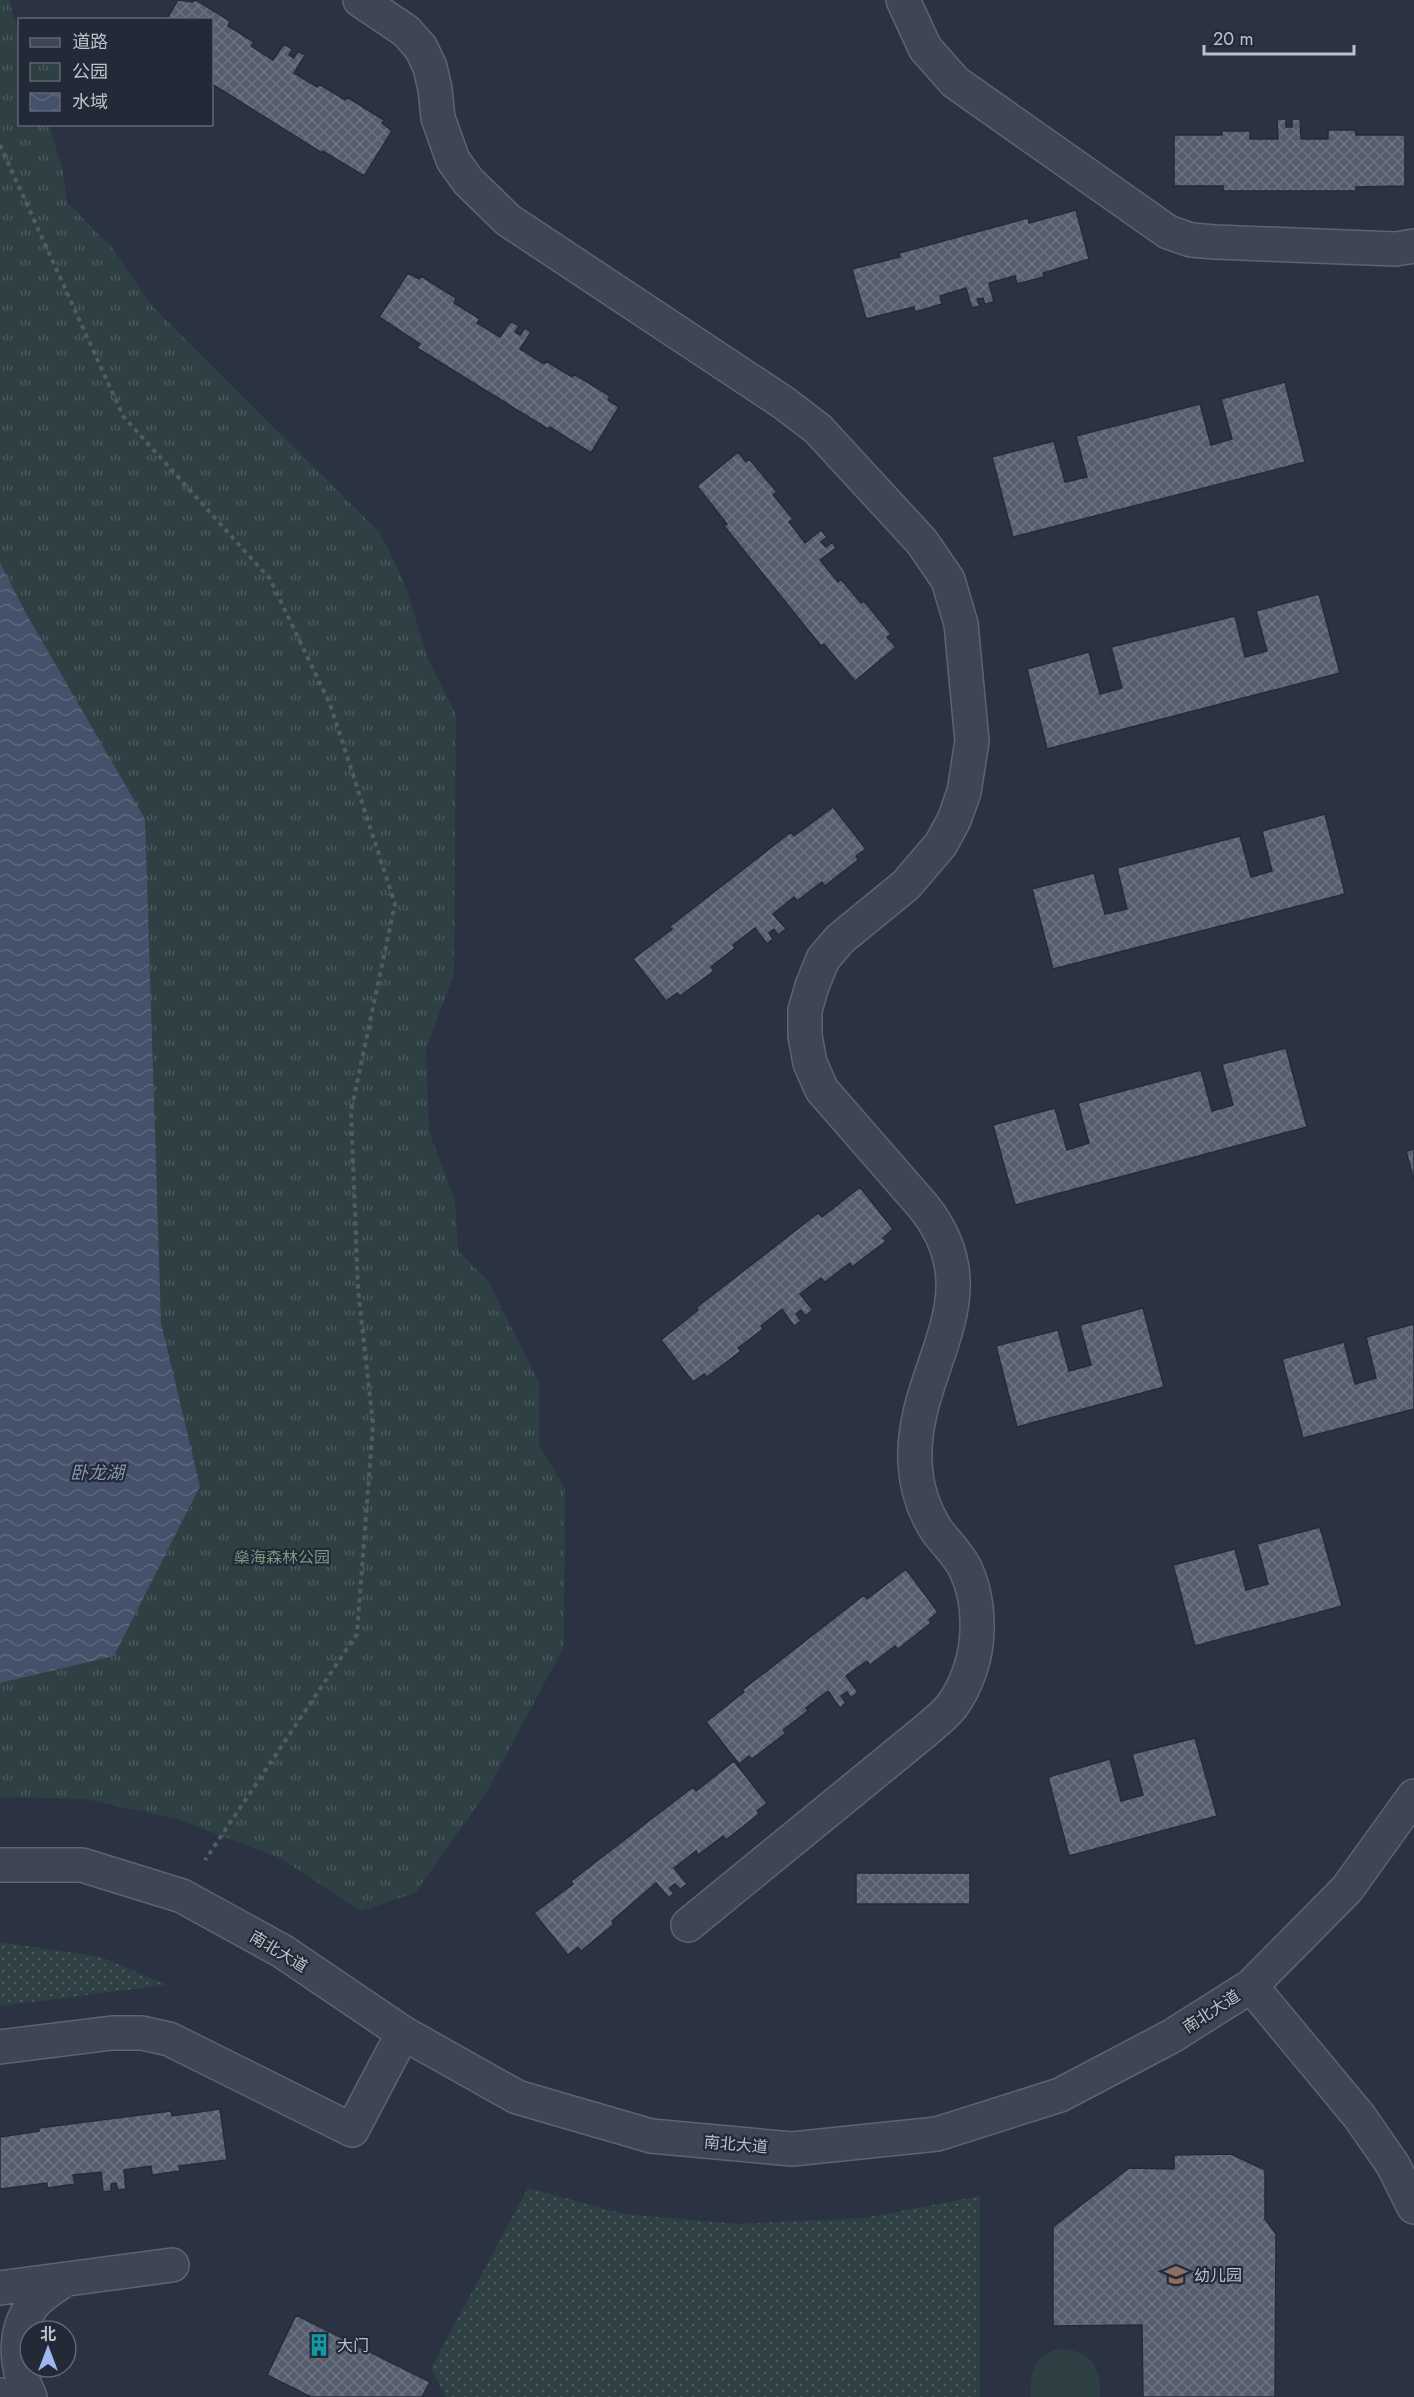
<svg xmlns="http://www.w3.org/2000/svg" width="1414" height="2397" viewBox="0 0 1414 2397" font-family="Jost,'Noto Sans SC',sans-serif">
	<defs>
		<pattern id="grass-dots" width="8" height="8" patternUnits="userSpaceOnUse" patternTransform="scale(1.5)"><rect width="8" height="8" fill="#2e4044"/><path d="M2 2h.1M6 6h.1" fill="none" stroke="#4a5a5e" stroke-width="1.8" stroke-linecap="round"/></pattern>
		<pattern id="park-tufts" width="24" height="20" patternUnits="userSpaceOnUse" patternTransform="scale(1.5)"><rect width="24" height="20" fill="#2e4044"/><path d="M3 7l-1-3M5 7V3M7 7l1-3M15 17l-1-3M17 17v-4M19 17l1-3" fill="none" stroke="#4a5a5e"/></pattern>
		<pattern id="water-waves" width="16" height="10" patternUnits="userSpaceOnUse" patternTransform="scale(1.5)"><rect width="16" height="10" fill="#44516a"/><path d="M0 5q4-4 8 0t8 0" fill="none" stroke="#5d687e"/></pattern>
		<pattern id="building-cross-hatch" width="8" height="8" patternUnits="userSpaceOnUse" patternTransform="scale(1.5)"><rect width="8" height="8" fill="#565e6e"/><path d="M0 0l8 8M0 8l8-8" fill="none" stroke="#6c7381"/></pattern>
	</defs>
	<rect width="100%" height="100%" fill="#2b3342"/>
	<!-- grass -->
	<path fill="url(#grass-dots)" d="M 0,1942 L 101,1957 L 167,1985 L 0,2006 Z
		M 528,2188 L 625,2214 L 738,2224 L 864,2218 L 980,2196 L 980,2397 L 446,2397 L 431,2368 Z"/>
	<!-- park -->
	<path fill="url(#park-tufts)" d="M 0,0 L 9,0 L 19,33 L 20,124 L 49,125 L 63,170 L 67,202 L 113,249 L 151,305 L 380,533 L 405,584 L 427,657 L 456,715 L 454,974 L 426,1049 L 429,1132 L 455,1200 L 458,1251 L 488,1281 L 539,1383 L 539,1445 L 565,1488 L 564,1646 L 486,1793 L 415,1893 L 361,1911 L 280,1858 L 177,1819 L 85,1799 L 0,1797 Z"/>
	<!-- garden -->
	<path fill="#2e4044" d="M 1057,2349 C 1091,2349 1100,2365 1100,2397 L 1031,2397 C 1030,2372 1033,2359 1057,2349 Z"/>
	<!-- water -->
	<path fill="url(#water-waves)" d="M 0,563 L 28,617 L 145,819 L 161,1323 L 200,1486 L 114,1656 L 0,1683 Z"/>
	<!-- building -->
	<path fill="url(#building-cross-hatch)" stroke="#252c39" stroke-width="1.5" d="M 178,0 L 192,2 L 196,0 L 230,21 L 228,26 L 254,42 L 251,46 L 273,60 L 284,44 L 292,49 L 289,55 L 294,58 L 298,51 L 305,55 L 294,73 L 317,87 L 319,84 L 345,100 L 347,97 L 384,120 L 382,123 L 392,131 L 364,176 L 323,151 L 322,153 L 212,84 L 212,20 L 166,20 Z
		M 1277,119 L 1286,119 L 1286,127 L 1292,127 L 1292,119 L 1300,119 L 1301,139 L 1328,139 L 1328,130 L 1355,130 L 1356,135 L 1405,135 L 1405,186 L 1356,187 L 1356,191 L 1223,191 L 1223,186 L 1174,186 L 1174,135 L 1222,135 L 1222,131 L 1250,131 L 1250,139 L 1278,139 Z
		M 1076,210 L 1089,259 L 1043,273 L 1044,277 L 1017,284 L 1015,276 L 989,283 L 994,302 L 985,304 L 983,298 L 977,299 L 980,306 L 972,308 L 966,288 L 940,296 L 942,304 L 915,312 L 914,307 L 866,319 L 852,269 L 900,257 L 899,253 L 1028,218 L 1029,223 Z
		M 408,273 L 419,279 L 421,276 L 456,298 L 454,303 L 480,319 L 477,323 L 500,337 L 511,321 L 519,326 L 515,332 L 520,335 L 525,328 L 531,332 L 520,349 L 544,364 L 546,361 L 572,377 L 574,374 L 610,396 L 608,400 L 619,407 L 591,453 L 550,427 L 548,429 L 417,348 L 420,344 L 379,317 Z
		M 1285,382 L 1305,462 L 1013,537 L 992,457 L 1054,441 L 1065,482 L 1087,477 L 1076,436 L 1200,404 L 1211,445 L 1232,439 L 1221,399 Z
		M 738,452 L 746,462 L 749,459 L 777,492 L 773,495 L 793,519 L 789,522 L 805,543 L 821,530 L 827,537 L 821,542 L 826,547 L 832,542 L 836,548 L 820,560 L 838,582 L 841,579 L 861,603 L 864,601 L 891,634 L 887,637 L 896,647 L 855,681 L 824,644 L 821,646 L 724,526 L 727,524 L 697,486 Z
		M 1319,594 L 1340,673 L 1047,749 L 1027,669 L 1089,652 L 1100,694 L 1122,688 L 1111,647 L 1235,616 L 1245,657 L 1267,651 L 1256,611 Z
		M 833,807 L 866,849 L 856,856 L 858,860 L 825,886 L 822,882 L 797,901 L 794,897 L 773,914 L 786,929 L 778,935 L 774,929 L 769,933 L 773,939 L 767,944 L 755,928 L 733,945 L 735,948 L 711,967 L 714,971 L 680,996 L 677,993 L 666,1001 L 633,959 L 672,929 L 669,927 L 791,832 L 794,836 Z
		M 1325,814 L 1345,894 L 1053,969 L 1032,889 L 1094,873 L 1105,914 L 1127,909 L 1117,868 L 1240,836 L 1251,877 L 1272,871 L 1262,831 Z
		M 1286,1048 L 1307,1127 L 1015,1205 L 993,1125 L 1055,1108 L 1067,1150 L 1089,1143 L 1078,1103 L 1201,1070 L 1212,1111 L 1233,1105 L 1222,1064 Z
		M 1414,1149 L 1414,1180 L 1406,1151 Z
		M 860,1187 L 893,1229 L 883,1238 L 886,1241 L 852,1267 L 850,1263 L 825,1282 L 821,1278 L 800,1294 L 813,1310 L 805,1316 L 801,1310 L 796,1314 L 801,1321 L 794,1326 L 782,1309 L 761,1326 L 763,1329 L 738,1348 L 741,1351 L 707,1377 L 704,1374 L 693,1382 L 661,1340 L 698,1310 L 697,1307 L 818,1213 L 822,1217 Z
		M 1143,1308 L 1164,1387 L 1017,1427 L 996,1346 L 1058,1330 L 1069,1371 L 1091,1365 L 1080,1325 Z
		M 1414,1324 L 1414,1409 L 1303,1438 L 1282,1359 L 1344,1342 L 1355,1384 L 1376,1378 L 1366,1337 Z
		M 1320,1527 L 1342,1606 L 1195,1646 L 1173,1565 L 1235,1549 L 1246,1590 L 1268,1584 L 1257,1544 Z
		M 906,1569 L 938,1612 L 929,1620 L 931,1623 L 898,1649 L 895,1646 L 870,1665 L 867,1661 L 846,1676 L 858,1692 L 851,1698 L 847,1692 L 841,1696 L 846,1703 L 840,1708 L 828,1691 L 806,1708 L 808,1711 L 783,1730 L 786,1733 L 752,1759 L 749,1756 L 739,1764 L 706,1722 L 744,1692 L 742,1690 L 864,1595 L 867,1599 Z
		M 1195,1738 L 1217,1816 L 1069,1856 L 1048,1777 L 1110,1759 L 1121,1801 L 1143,1795 L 1132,1754 Z
		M 734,1761 L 767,1803 L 757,1811 L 759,1814 L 726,1840 L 723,1836 L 698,1855 L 696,1851 L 674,1868 L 687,1884 L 680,1889 L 675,1884 L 669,1888 L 674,1893 L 669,1898 L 656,1883 L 612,1921 L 614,1924 L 581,1951 L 578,1947 L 568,1955 L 534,1913 L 573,1884 L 571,1881 L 693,1787 L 696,1791 Z
		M 856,1873 L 970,1873 L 970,1904 L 856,1904 Z
		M 220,2109 L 227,2160 L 179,2166 L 180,2171 L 152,2175 L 151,2166 L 124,2170 L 126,2189 L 118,2190 L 116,2183 L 111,2184 L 111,2191 L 103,2192 L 101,2172 L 73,2175 L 75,2184 L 47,2188 L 47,2183 L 0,2189 L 0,2137 L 39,2131 L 39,2128 L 171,2111 L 172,2116 Z
		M 1231,2154 L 1265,2170 L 1265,2219 L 1276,2234 L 1275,2397 L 1143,2397 L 1142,2325 L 1053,2326 L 1053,2227 L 1129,2168 L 1174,2169 L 1174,2155 Z
		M 296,2315 L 430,2382 L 422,2397 L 311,2397 L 267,2375 Z"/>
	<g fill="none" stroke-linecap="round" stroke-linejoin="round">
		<!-- minor casing -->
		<g stroke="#5d636f" stroke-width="36">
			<path id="minor" d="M 360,0 L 406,31 L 421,48 L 430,67 L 435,89 L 438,118 L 453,160 L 468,181 L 508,220 L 784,403 L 818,429 L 922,542 L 948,580 L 961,624 L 972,741 L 964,792 L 954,820 L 941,844 L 906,885 L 840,939 L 823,959 L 812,986 L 805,1010 L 805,1036 L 810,1063 L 822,1090 L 923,1206 C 997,1298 911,1366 915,1462 C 916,1486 924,1511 937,1531 C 946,1543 958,1554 965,1568 C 976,1591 979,1619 976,1644 C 974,1663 965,1687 954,1703 C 947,1714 934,1723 924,1732 L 688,1925
				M 903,0 L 925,48 L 955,82 L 1168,232 L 1191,240 L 1215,242 L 1396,249 L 1414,246
				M 0,1865 L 82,1865 L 182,1896 L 282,1951 L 403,2033 L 517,2097 L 651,2136 L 792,2149 L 937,2134 L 1060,2095 L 1172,2036 L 1251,1986 L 1347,1889 L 1414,1796
				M 1251,1986 L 1359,2116 L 1393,2165 L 1414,2207
				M 0,2047 L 112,2033 L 142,2033 L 169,2039 L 352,2130 L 403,2033
				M 0,2288 L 172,2265
				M 0,2395 L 4,2397
				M 30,2397 C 16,2369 12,2333 32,2306 C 40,2295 54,2287 66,2279"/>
		</g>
		<!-- path -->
		<path stroke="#4d5d61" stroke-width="4" stroke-dasharray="4.5 4.5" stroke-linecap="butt" d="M 0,145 L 123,416 L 270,579 L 330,704 L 395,904 L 351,1111 L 358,1289 L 373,1424 L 357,1634 L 205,1860"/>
		<!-- minor -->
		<use href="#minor" stroke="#3f4552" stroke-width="33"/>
	</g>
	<!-- icons -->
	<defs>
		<g id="school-bare" transform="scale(1.8)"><path d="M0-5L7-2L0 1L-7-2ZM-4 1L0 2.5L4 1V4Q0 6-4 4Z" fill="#8d6e63" stroke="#232a37" stroke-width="2.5" paint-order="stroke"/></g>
		<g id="building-bare" transform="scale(1.8)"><path d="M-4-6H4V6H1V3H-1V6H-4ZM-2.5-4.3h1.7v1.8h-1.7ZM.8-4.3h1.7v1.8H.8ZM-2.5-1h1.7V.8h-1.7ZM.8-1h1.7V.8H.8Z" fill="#0f9aa8" stroke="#232a37" stroke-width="2.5" paint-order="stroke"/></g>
	</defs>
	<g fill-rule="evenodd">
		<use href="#school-bare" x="1176" y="2275"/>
		<use href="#building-bare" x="319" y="2345"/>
	</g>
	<g text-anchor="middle" stroke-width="4.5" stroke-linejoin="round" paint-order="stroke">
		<!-- park labels -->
		<g font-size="16" fill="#759a81" stroke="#232a37">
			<text x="282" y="1563">燊海森林公园</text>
		</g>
		<!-- street labels -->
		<g font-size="16" fill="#bcc1cb" stroke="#232a37">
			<text transform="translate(279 1951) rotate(31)" y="6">南北大道</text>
			<text transform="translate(1211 2011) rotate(-33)" y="6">南北大道</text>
			<text transform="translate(736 2144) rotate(5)" y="6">南北大道</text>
		</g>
		<!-- poi labels -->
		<g font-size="16" fill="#bcc1cb" stroke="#232a37" text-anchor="start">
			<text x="1194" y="2281">幼儿园</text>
			<text x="337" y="2351">大门</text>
		</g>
		<!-- water labels -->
		<g font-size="18" font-style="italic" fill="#8695af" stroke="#232a37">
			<text x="97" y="1479">卧龙湖</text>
		</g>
	</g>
	<!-- legend -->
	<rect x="18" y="18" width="195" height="108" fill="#232a37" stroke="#606672" stroke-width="1.5"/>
	<rect x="30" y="38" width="30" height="9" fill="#3f4552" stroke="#606672" stroke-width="1.5"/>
	<text x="72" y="48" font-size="18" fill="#bcc1cb">道路</text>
	<rect x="30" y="63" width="30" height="18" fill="url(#park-tufts)" stroke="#606672" stroke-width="1.5"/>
	<text x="72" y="78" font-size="18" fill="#bcc1cb">公园</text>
	<rect x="30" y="93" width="30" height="18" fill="url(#water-waves)" stroke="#606672" stroke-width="1.5"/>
	<text x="72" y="108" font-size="18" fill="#bcc1cb">水域</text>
	<!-- north arrow -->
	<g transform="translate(48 2349)"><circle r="28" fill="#232a37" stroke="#606672" stroke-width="1.5"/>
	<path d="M0-4.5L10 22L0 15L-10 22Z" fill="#9eb7ef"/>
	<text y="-9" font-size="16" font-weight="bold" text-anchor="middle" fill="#bcc1cb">北</text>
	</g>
	<!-- scale -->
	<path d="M1204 45v9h150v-9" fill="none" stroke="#bcc1cb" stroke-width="3"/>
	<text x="1213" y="45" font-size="18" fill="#bcc1cb" stroke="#232a37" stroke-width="4.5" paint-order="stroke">20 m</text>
</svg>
